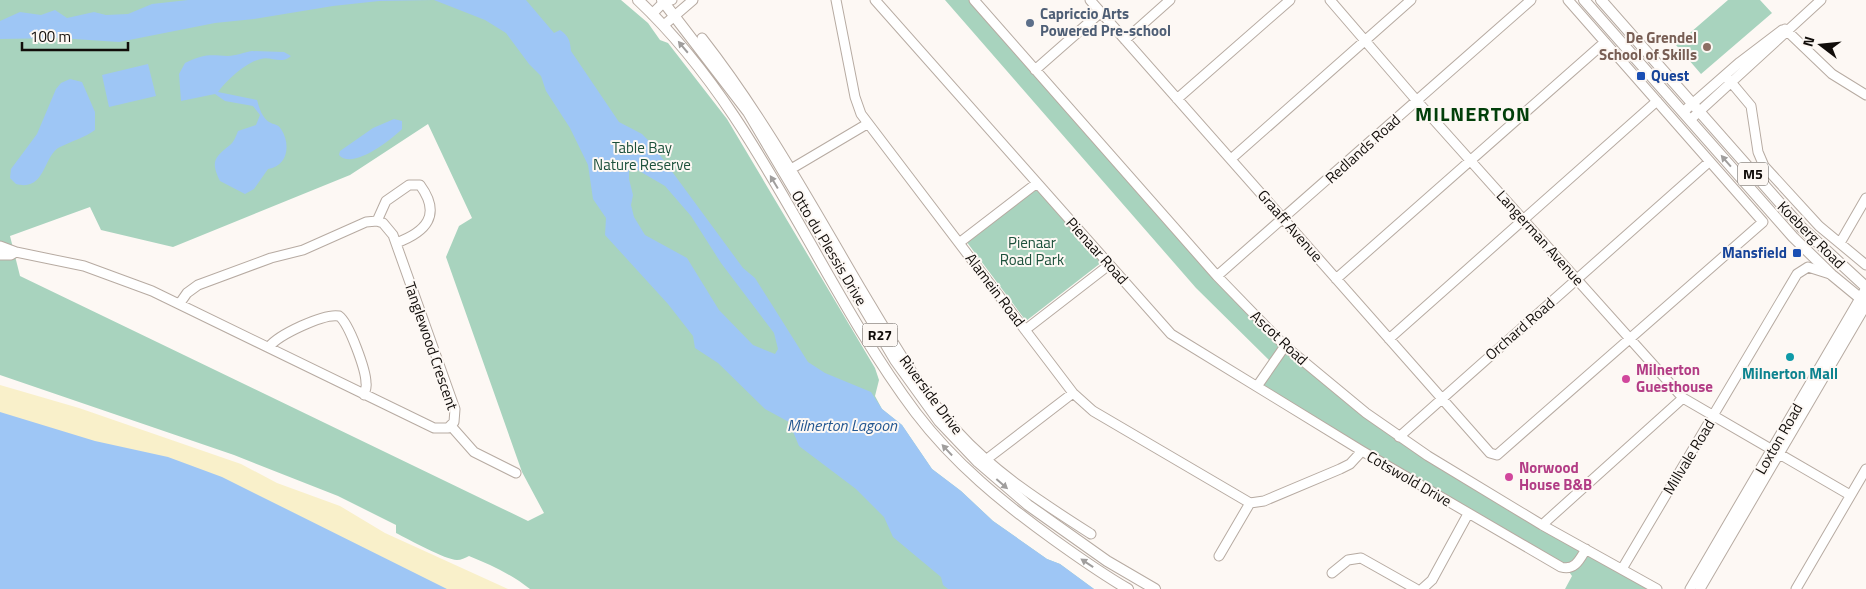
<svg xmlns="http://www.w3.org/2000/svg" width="1866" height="589" viewBox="0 0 1866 589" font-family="'Titillium Web',sans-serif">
	<rect width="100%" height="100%" fill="#fdf8f4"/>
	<!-- green -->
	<path fill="#a8d3be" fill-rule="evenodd" d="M 0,0 L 621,0 L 648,23 L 660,40 L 668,43 L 727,119 L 875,368 L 879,380 L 875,396 L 882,409 L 902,425 L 932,469 L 961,491 L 993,521 L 1047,559 L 1060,564 L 1094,589 L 530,589 C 511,574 491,565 469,556 C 465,558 461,560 457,560 C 446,560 408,539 396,533 L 396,525 L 338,496 L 234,455 L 0,375 ZM 428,124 L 472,218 L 459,226 L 446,257 L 522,472 L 544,513 L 528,521 L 20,276 L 10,236 L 90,207 L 101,230 L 173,247 L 350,175 Z
		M 945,0 L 974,0 L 1262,324 L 1399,437 L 1657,589 L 1565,589 L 1572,576 L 1567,569 L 1258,385 L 1272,363 L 1196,288 Z
		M 1728,0 L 1760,0 L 1772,13 L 1701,74 L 1676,45 Z
		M 1035,187 L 1102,262 L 1026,321 L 966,241 Z"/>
	<!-- sand -->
	<path fill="#f9f0ca" d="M 0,385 L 79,408 L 241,464 L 277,483 L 340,506 L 385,533 L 508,589 L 371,589 L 0,425 Z"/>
	<!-- water -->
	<path fill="#9ec6f5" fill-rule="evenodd" d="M 188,0 L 433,0 L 379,1 L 333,6 L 254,19 L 215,23 L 119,42 L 59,38 L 0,39 L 0,21 L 20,12 L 41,15 L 55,10 L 67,18 L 94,12 L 106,15 L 128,14 L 152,4 Z
		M 434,0 L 526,0 L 554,33 L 560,30 C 569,36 570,41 571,51 L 619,122 L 642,134 L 651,143 L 743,268 L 755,278 L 808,362 L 825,373 L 871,392 L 882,409 L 902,425 L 932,469 L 961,491 L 993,521 L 1047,559 L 1060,564 L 1094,589 L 948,589 L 943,585 L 941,577 L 893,537 L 884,517 L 856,489 L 799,446 L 789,422 L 765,409 L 718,363 L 695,348 L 693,336 L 668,304 L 605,235 L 606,218 L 593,199 L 588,165 L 570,128 L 546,91 L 541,76 L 529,64 L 506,33 L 485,20 ZM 629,165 L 665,186 L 691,216 L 721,263 L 774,333 L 778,349 L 775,354 L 753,345 L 719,310 L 687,258 L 645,235 L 634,217 L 631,205 L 633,195 L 629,179 Z
		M 252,51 L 284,52 L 291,56 C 281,65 271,56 261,59 C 246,62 227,80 218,92 L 257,100 C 259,107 262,119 271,123 C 275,125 278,124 281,129 C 291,144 288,166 268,169 L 254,189 L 245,194 L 220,181 C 210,161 215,157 230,145 C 234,142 236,136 238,131 L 256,125 L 260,115 L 253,106 L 225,101 L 215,94 L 181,101 L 179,74 L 185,63 C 205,54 208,55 228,56 C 235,56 245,52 252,51 Z
		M 148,64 L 156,96 L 109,107 L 102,75 Z
		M 70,79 L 82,82 L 95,112 L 95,130 C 84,138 72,141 60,147 C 43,155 46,192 16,184 L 10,178 L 11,169 L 37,134 L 56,89 L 61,83 Z
		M 394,119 L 402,121 L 402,129 C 390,141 352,170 339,155 L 340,151 L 373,128 Z
		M 0,412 L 95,441 L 168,457 L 222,477 L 447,589 L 0,589 Z"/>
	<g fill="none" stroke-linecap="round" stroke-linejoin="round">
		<!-- minor casing -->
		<g stroke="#b7aba2" stroke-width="11">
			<path id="minor" d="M 836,0 L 855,97 L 861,114 L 1073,393 L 1093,411 L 1250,503
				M 875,0 L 1171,334 L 1362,451 L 1561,567 C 1575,571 1580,559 1586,549
				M 974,0 L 1217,276 L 1285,346 L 1366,413 L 1428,456 L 1542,525 L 1657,589
				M 1090,0 L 1490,453 L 1497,455 L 1763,222 L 1568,0
				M 1330,0 L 1417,101 L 1683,398 L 1850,495
				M 652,14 L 664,2 L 672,0
				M 664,25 L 693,0
				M 1785,29 L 1832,74 L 1866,95
				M 702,38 C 763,116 810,202 860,287 C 890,337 918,387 957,431 C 995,473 1044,504 1091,534
				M 1125,40 L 1170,0
				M 1035,70 L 1101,12
				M 1725,75 L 1751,106 L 1758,152 L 1764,166 L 1819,226 L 1866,265
				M 1177,99 L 1290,0
				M 1683,112 L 1740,62 L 1782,30
				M 1690,120 L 1821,0
				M 1231,159 L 1411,0
				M 791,169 L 867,124
				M 377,221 L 386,201 L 409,185 L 420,185 C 442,215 426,232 396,243
				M 959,243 L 1037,183
				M 1840,243 L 1866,198
				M 0,246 L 16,252 L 84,266 L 152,291 L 434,428 L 448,428 L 454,422 L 455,409 L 393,235 L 383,223 L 377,221 L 366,222 L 303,250 L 271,258 L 198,285 L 187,293 L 180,303
				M 0,255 L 11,255 L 16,252
				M 1217,276 L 1531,0
				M 1336,279 L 1605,42
				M 1025,330 L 1109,265
				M 1389,339 L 1657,101
				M 269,347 C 278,335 324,313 339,316 C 349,323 366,370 366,383 C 367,387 365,391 364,395
				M 1258,385 L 1285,346
				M 451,426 L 474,452 L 516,473
				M 1399,437 L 1709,162
				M 987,459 L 1073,393
				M 1542,525 L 1683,398
				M 1219,556 L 1250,503 L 1264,501 L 1340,469 L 1350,464 L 1362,451
				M 1622,569 L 1797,274 L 1808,267 L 1830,274
				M 1332,573 L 1348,560 L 1361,558 L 1416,589
				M 1422,589 L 1432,580 L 1468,514
				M 1690,589 L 1866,288
				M 1700,589 L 1866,305
				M 1796,589 L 1866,469"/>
		</g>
		<!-- major casing -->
		<g stroke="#b7aba2" stroke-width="12">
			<path id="major" d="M 638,0 C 761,116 816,280 916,413 C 954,463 1003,503 1053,539 C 1078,557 1102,574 1128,589
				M 662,0 L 748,112 L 895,360 L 939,421 L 978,462 L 1028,505 L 1107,561 L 1155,589
				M 1584,0 L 1793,237 L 1832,275 L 1866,303
				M 1601,0 L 1802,228 L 1866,287"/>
		</g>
		<!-- minor -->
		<use href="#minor" stroke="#fff" stroke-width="9"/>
		<!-- major -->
		<use href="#major" stroke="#fff" stroke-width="10"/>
	</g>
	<!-- one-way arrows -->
	<defs><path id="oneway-solid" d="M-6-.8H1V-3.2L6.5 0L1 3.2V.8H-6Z" transform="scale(1.25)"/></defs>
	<g fill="#a09e9d">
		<use href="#oneway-solid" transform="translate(683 47) rotate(-130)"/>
		<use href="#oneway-solid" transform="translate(1726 161) rotate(-131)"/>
		<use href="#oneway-solid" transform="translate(774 182) rotate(-121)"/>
		<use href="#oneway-solid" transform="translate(947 450) rotate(-133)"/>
		<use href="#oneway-solid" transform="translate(1002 484) rotate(41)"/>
		<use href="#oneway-solid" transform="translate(1087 563) rotate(-146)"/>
	</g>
	<!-- markers -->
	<circle fill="#5c6f8a" stroke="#fdf8f4" stroke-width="2" cx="1030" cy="23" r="5"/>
	<circle fill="#8d6e63" stroke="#fdf8f4" stroke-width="2" cx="1707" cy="47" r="5"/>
	<g fill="#1a4fb4" stroke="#fdf8f4" stroke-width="2">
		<rect x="1636" y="71" width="10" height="10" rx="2.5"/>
		<rect x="1792" y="248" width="10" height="10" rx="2.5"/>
	</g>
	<circle fill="#0f9aa8" stroke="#fdf8f4" stroke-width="2" cx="1790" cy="357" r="5"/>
	<g fill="#d1479c" stroke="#fdf8f4" stroke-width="2">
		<circle cx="1626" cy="379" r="5"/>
		<circle cx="1509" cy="477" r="5"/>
	</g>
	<g text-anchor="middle" stroke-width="4" stroke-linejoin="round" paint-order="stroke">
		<!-- shield labels -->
		<g fill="#fdf8f4" stroke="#585450" stroke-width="1">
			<rect x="1738" y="162.5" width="30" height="23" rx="4"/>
			<rect x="862.5" y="323.5" width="35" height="23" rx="4"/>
		</g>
		<g font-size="14" font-weight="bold" fill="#110d0a">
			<text x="1753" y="179">M5</text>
			<text x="880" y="340">R27</text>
		</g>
		<!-- service labels -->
		<g font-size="15" font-weight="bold" fill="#4e5e75" stroke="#fdf8f4" text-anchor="start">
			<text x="1040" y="19">Capriccio Arts<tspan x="1040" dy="17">Powered Pre-school</tspan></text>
		</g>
		<!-- education labels -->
		<g font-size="15" font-weight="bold" fill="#785e54" stroke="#fdf8f4" text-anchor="end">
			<text x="1697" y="43">De Grendel<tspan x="1697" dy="17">School of Skills</tspan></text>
		</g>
		<!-- transit labels -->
		<g font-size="15" font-weight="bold" fill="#164399" stroke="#fdf8f4" text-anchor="start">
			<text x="1651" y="81">Quest</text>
			<text x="1787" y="258" text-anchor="end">Mansfield</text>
		</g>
		<!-- park labels -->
		<g font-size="15" fill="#1c503b" stroke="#fdf8f4">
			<text x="642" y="153">Table Bay<tspan x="642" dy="17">Nature Reserve</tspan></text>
			<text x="1032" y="248">Pienaar<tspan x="1032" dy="17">Road Park</tspan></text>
		</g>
		<!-- street labels -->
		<g font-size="15" fill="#110d0a" stroke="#fdf8f4">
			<text transform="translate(1363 149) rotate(-42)" y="5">Redlands Road</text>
			<text transform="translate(1290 226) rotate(49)" y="5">Graaff Avenue</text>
			<text transform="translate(1811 235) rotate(45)" y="5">Koeberg Road</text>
			<text transform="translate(1540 238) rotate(48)" y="5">Langerman Avenue</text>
			<text transform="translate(829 248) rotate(59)" y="5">Otto du Plessis Drive</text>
			<text transform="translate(1097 251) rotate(48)" y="5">Pienaar Road</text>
			<text transform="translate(995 290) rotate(53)" y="5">Alamein Road</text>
			<text transform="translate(1520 329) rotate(-41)" y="5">Orchard Road</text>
			<text transform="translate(1279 338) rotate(43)" y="5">Ascot Road</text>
			<text transform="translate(431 346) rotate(71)" y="5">Tanglewood Crescent</text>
			<text transform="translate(931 395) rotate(53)" y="5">Riverside Drive</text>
			<text transform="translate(1779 439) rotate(-60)" y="5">Loxton Road</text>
			<text transform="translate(1689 457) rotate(-59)" y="5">Millvale Road</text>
			<text transform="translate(1409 479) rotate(30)" y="5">Cotswold Drive</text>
		</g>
		<!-- hotel labels -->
		<g font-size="15" font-weight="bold" fill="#b23c85" stroke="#fdf8f4" text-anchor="start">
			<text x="1636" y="375">Milnerton<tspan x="1636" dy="17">Guesthouse</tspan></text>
			<text x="1519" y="473">Norwood<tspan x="1519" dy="17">House B&amp;B</tspan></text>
		</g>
		<!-- culture labels -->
		<g font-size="15" font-weight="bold" fill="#0d838f" stroke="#fdf8f4">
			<text x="1790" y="379">Milnerton Mall</text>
		</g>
		<!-- water labels -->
		<g font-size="16" font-style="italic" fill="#235791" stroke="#fdf8f4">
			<text x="842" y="431">Milnerton Lagoon</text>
		</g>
		<!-- district labels -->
		<g font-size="20" font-weight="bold" letter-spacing="1" fill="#023f0a" stroke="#fdf8f4">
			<text x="1473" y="121">MILNERTON</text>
		</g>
	</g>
	<!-- north arrow -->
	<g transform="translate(1821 45) rotate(286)" stroke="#fdf8f4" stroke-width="4" paint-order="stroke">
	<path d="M0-4L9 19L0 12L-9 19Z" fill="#110d0a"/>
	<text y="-8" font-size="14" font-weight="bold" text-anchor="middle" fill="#110d0a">N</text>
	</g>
	<!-- scale -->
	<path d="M22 42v8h106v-8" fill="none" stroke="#110d0a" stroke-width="2.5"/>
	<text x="30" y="42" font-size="15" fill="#110d0a" stroke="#fdf8f4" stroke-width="4" paint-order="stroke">100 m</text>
</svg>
